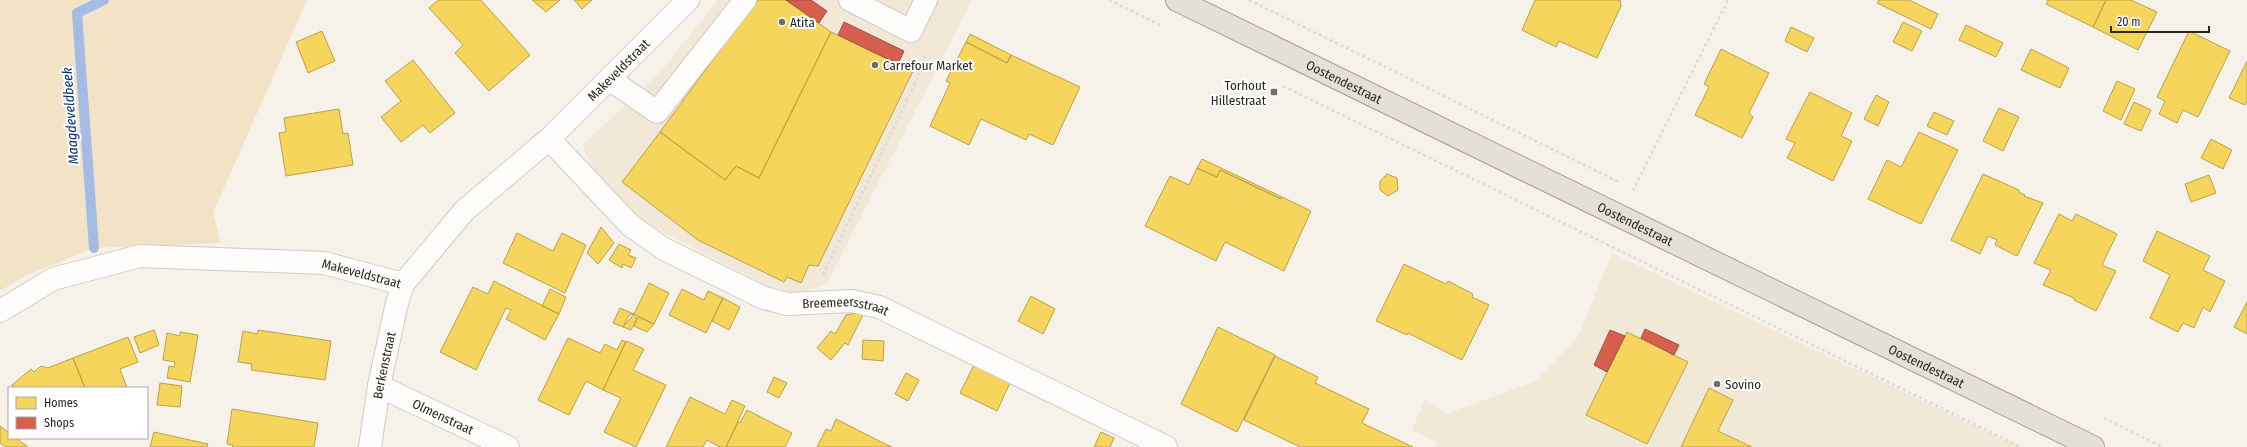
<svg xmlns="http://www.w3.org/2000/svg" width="2247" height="447" viewBox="0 0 2247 447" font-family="'Fira Sans Condensed',sans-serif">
	<rect width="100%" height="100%" fill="#f6f2ea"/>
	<!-- built -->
	<path fill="#f1e8d8" d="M 718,0 L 972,0 L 826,285 L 788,296 L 636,218 L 590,165 L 583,145 L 662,70 Z
		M 1612,253 L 2020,447 L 1436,447 L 1438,443 L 1412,430 L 1425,399 L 1446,414 L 1536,381 L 1578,337 Z"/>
	<!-- green -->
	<path fill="#f2e2c6" d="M 0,0 L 307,0 L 213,213 L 221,243 L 94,248 L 25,276 L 0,291 Z"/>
	<!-- homes -->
	<path fill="#f6d55c" stroke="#b9a14a" d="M 438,0 L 481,0 L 530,55 L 489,91 L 455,53 L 463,45 L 429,8 Z
		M 532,0 L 560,0 L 546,12 Z
		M 574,0 L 592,0 L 582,9 Z
		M 757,0 L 786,0 L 831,32 L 759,178 L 736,166 L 725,180 L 660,132 Z
		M 1535,0 L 1620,0 L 1621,6 L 1597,58 L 1559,41 L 1556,47 L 1522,30 Z
		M 1879,0 L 1909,0 L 1938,14 L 1931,29 L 1879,4 L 1877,3 Z
		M 2048,0 L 2106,0 L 2093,27 L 2046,4 Z
		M 2106,0 L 2131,0 L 2157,12 L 2138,50 L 2093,27 Z
		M 1903,22 L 1922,31 L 1912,51 L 1893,42 Z
		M 1966,25 L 2003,43 L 1996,57 L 1959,40 Z
		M 1791,27 L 1814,38 L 1807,52 L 1785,41 Z
		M 322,31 L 335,61 L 308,73 L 296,42 Z
		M 2189,31 L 2230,51 L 2198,117 L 2183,110 L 2177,123 L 2159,114 L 2165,101 L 2157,97 Z
		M 831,32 L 913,71 L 818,266 L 809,265 L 801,283 L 787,277 L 784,282 L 698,240 L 622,182 L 660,132 L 725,180 L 736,166 L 759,178 Z
		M 970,34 L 1011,55 L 1007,63 L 966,42 Z
		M 966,42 L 1007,63 L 1011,55 L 1080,87 L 1053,145 L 1029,134 L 1026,140 L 981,119 L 969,145 L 930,126 L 950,83 L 946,81 Z
		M 1721,49 L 1769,73 L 1749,113 L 1753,117 L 1742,138 L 1695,115 L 1709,87 L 1704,84 Z
		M 2031,49 L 2069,68 L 2060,88 L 2021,70 Z
		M 413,60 L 455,113 L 430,133 L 423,125 L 401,142 L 381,117 L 401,101 L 385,81 Z
		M 2247,61 L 2247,101 L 2245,105 L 2229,98 Z
		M 2117,81 L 2135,89 L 2121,120 L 2103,111 Z
		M 1810,92 L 1852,113 L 1841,136 L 1852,141 L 1833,181 L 1787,158 L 1795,143 L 1786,139 Z
		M 1876,95 L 1889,102 L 1878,126 L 1864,119 Z
		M 2134,102 L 2151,110 L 2141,131 L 2124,124 Z
		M 1999,108 L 2019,117 L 2003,151 L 1983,141 Z
		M 339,109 L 343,134 L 348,133 L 353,165 L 286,176 L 279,133 L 286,132 L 284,118 Z
		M 1934,112 L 1954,121 L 1947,135 L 1927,126 Z
		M 1919,132 L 1958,150 L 1921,224 L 1868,199 L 1887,160 L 1901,167 Z
		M 2211,139 L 2232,150 L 2223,169 L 2201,158 Z
		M 1202,159 L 1282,197 L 1281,199 L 1220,170 L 1217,177 L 1197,168 Z
		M 1197,168 L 1217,177 L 1220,170 L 1281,199 L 1282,197 L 1311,211 L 1284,271 L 1225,242 L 1216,261 L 1145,226 L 1170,176 L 1189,185 Z
		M 1387,174 L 1397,178 L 1398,190 L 1388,196 L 1380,190 L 1380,181 Z
		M 1983,174 L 2019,190 L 2019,192 L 2025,195 L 2024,196 L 2043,203 L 2017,256 L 1995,245 L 1997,240 L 1988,236 L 1980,254 L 1951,240 Z
		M 2209,175 L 2216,193 L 2191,202 L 2185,184 Z
		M 2059,214 L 2072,221 L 2076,214 L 2117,234 L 2102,265 L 2116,271 L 2096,311 L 2074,300 L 2074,298 L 2043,285 L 2051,270 L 2034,263 Z
		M 601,227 L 614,243 L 598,264 L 587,253 Z
		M 2157,231 L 2210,256 L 2203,270 L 2225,281 L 2210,312 L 2203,307 L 2194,328 L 2183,323 L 2178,332 L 2150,318 L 2170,275 L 2143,261 Z
		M 517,233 L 553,251 L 562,233 L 586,245 L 565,293 L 503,263 Z
		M 619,244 L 631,250 L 628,255 L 636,258 L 631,268 L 623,264 L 622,268 L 609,260 Z
		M 1404,264 L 1446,284 L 1448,281 L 1473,294 L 1472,297 L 1489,305 L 1462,360 L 1408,333 L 1407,335 L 1376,321 Z
		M 494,281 L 559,314 L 545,340 L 506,319 L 511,310 L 506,308 L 476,370 L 440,352 L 473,287 L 488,294 Z
		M 649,283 L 669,293 L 654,324 L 634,314 Z
		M 550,289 L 566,297 L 559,314 L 542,306 Z
		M 682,289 L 704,300 L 708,291 L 723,298 L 706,333 L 669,315 Z
		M 1031,296 L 1055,309 L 1043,334 L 1018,321 Z
		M 723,298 L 740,307 L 729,330 L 712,321 Z
		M 2247,302 L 2247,334 L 2234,327 Z
		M 620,308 L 634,314 L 629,315 L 623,327 L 613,323 Z
		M 865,311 L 848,345 L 845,343 L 831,360 L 817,348 L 831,331 L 835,334 L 846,315 Z
		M 634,314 L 637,319 L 631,330 L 623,327 Z
		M 638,317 L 654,324 L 647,332 L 634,326 Z
		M 1218,327 L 1275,355 L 1237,432 L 1181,404 Z
		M 154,330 L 159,345 L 140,353 L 134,337 Z
		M 258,330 L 331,341 L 325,380 L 251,370 L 252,364 L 238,362 L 243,331 L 257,334 Z
		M 180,332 L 198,335 L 190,382 L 167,378 L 169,366 L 174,367 L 175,362 L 163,360 L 167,333 L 180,336 Z
		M 1627,332 L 1688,362 L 1647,444 L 1586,415 Z
		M 128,337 L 138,362 L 120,369 L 127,388 L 85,388 L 73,358 Z
		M 568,338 L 600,353 L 605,344 L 617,350 L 622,340 L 626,342 L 603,390 L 586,381 L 569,415 L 538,400 Z
		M 863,340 L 884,341 L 883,361 L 862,359 Z
		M 626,341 L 644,349 L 633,370 L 666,385 L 636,447 L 604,432 L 621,398 L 603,390 Z
		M 1275,356 L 1318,377 L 1315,383 L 1369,409 L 1362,423 L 1413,447 L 1300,447 L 1244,420 Z
		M 73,358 L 85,388 L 14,388 L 12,385 L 31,369 L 34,372 L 41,366 L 48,368 Z
		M 974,365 L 1010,383 L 997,411 L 960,393 Z
		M 906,373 L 919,380 L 908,401 L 895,394 Z
		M 774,377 L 787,383 L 779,398 L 767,392 Z
		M 160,383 L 182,386 L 180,407 L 157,405 Z
		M 1709,388 L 1733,400 L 1718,431 L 1752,447 L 1681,447 Z
		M 690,397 L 725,414 L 732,400 L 745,406 L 726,447 L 720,447 L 707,440 L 703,447 L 666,447 Z
		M 232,409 L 318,423 L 314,447 L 232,447 L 233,445 L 227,444 Z
		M 747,410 L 792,433 L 785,447 L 726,447 L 738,422 L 740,423 Z
		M 836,419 L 881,442 L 892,447 L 817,447 L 826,429 L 831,431 Z
		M 0,426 L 9,433 L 9,438 L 16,438 L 28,447 L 6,447 L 0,443 Z
		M 154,432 L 208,444 L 207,447 L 150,447 Z
		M 1101,432 L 1114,438 L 1110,447 L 1094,447 Z"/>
	<!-- shops -->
	<path fill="#d6604d" stroke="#a24f40" d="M 786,0 L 811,0 L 827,11 L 819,23 Z
		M 844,22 L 904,51 L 898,64 L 838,35 Z
		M 1645,329 L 1679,345 L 1674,355 L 1641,338 Z
		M 1610,330 L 1625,336 L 1607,372 L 1594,365 Z"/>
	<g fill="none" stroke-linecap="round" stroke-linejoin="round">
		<!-- stream -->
		<path stroke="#a3bbe5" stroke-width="10" d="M 94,248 L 77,13 L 104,0"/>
		<!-- minor casing -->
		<g stroke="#d0ccc5" stroke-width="24">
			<g id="minor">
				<path d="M 850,0 L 911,31 L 926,0"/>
				<path d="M 609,79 L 657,112 L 745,0"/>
				<path id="s1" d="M 549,139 L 630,225 L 664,249 L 764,298 L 787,304 L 852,301 L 879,307 L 1166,447"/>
				<path id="s2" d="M 0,311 L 53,279 L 140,256 L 324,263 L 403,284"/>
				<path id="s3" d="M 379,386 L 508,447"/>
				<path id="s4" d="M 370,447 L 379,386 L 396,307 L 403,284 L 464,211 L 549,139 L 688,0"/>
			</g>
		</g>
		<!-- major casing -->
		<g stroke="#a49d8c" stroke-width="24">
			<g id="major">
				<path id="s5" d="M 1177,0 L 2093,447"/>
			</g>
		</g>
		<!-- path -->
		<path stroke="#dcdbd8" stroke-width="2.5" stroke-dasharray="3 3" stroke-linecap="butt" d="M 1109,0 L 1162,26
			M 1249,0 L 1619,182
			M 1283,86 L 2021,447
			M 1633,191 L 1728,0
			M 823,275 L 926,60 L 924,56
			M 2104,418 L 2163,447"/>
		<!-- minor -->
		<use href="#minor" stroke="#fefdfc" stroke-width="22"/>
		<!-- major -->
		<use href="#major" stroke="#e4e0d7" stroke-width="22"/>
	</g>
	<!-- markers -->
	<g fill="#716e67" stroke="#fff" stroke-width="1.5">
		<circle cx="782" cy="22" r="4"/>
		<circle cx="875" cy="65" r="4"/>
		<rect x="1270" y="88" width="8" height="8" rx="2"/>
		<circle cx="1717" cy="384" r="4"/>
	</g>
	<g text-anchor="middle" stroke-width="4" stroke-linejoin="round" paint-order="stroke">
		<!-- poi labels -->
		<g font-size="13" fill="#2a2721" stroke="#fff" text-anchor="start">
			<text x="790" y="27">Atita</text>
			<text x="883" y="70">Carrefour Market</text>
			<text x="1266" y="90" text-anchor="end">Torhout<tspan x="1266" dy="15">Hillestraat</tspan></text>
			<text x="1725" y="389">Sovino</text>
		</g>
		<!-- street labels -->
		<g font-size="13" fill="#2a2721" stroke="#fff">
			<text dy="5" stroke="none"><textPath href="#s4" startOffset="471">Makeveldstraat</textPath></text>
			<text dy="5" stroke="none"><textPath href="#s5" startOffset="186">Oostendestraat</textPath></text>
			<text dy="5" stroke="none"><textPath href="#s5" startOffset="510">Oostendestraat</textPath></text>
			<text dy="5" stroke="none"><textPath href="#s2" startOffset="375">Makeveldstraat</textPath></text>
			<text dy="5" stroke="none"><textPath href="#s1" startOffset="354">Breemeersstraat</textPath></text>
			<text dy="5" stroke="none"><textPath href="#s4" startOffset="83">Berkenstraat</textPath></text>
			<text dy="5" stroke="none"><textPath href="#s5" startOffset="834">Oostendestraat</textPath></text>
			<text dy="5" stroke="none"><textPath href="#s3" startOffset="71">Olmenstraat</textPath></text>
		</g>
		<!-- water labels -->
		<g font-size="14" font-style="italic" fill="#082e77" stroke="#fff">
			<text transform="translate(70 116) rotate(-94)" y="5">Maagdeveldbeek</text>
		</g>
	</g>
	<!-- legend -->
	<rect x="8" y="387" width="140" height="52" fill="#ffffff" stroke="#aaa9a6"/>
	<rect x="16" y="397" width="20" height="12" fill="#f6d55c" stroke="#aaa9a6"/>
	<text x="44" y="407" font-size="12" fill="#2a2721">Homes</text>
	<rect x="16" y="417" width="20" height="12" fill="#d6604d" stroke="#aaa9a6"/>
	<text x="44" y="427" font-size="12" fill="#2a2721">Shops</text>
	<!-- scale -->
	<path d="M2111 26v6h98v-6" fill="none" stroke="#2a2721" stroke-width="2"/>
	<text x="2117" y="26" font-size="12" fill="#2a2721" stroke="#ffffff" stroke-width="3" paint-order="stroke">20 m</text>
</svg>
